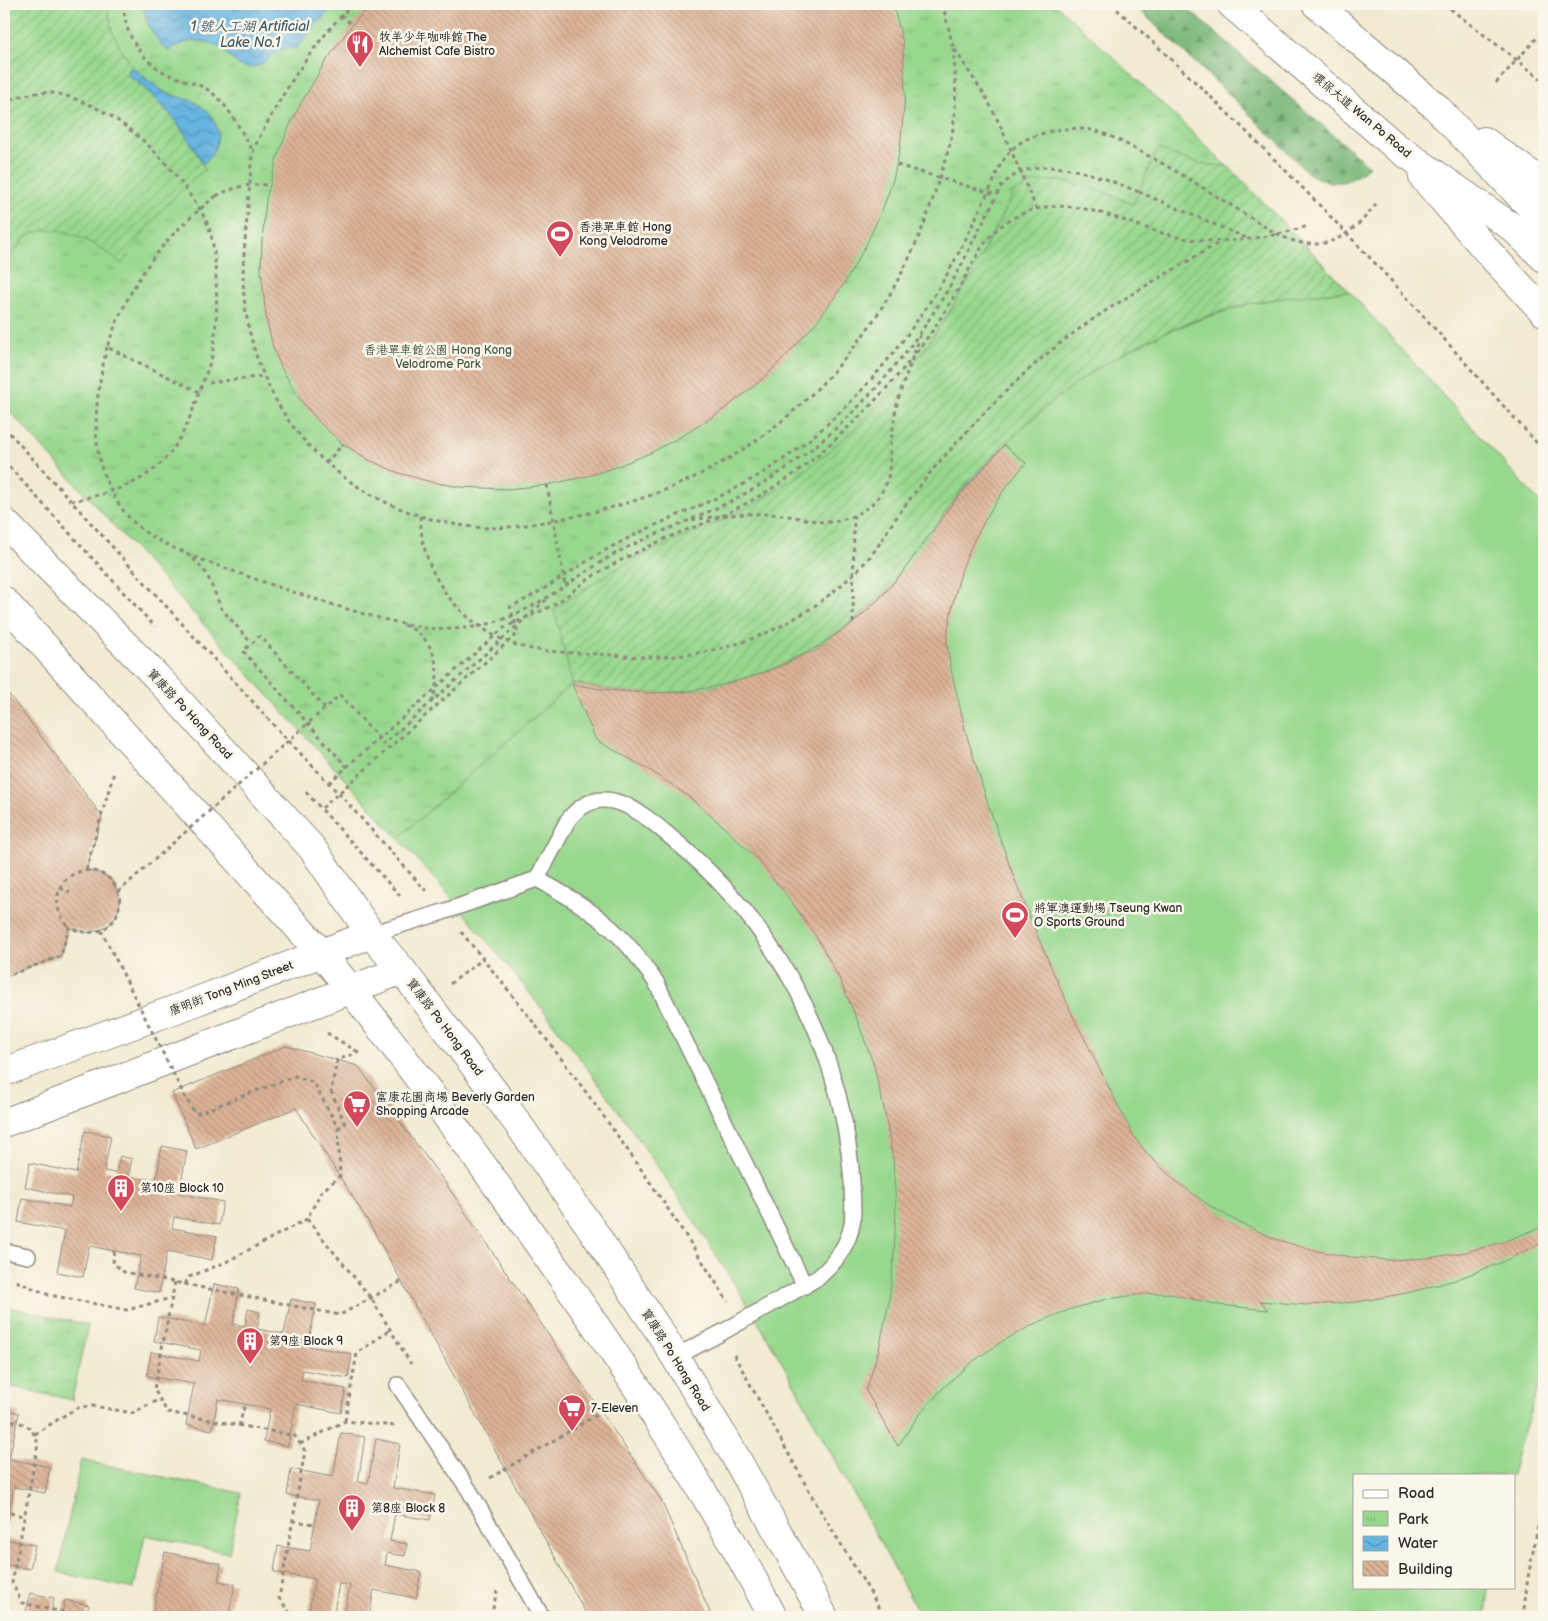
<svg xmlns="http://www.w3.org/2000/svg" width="1548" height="1621" viewBox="0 0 1548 1621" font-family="'Balsamiq Sans','LXGW WenKai TC',sans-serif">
	<defs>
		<pattern id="forest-firs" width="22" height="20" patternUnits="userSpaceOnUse" patternTransform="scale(1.25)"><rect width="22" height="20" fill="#7ab879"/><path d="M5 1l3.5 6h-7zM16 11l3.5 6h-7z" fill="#649663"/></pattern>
		<pattern id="park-tufts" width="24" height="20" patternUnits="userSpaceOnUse" patternTransform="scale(1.25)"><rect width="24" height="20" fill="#98d88e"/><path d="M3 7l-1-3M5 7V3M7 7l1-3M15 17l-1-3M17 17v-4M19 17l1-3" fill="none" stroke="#83ba7b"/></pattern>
		<pattern id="garden-furrows" width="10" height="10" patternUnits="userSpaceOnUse" patternTransform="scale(1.25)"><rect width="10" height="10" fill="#98d88e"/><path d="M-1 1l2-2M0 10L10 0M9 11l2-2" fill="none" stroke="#83ba7b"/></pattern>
		<pattern id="water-waves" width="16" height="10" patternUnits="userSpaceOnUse" patternTransform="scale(1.25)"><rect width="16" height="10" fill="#66b4e0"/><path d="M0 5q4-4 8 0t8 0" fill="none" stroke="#5493b6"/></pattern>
		<pattern id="building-back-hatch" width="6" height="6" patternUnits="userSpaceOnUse" patternTransform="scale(1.25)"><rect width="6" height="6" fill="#ddb397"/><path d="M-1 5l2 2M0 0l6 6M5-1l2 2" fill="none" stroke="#b3927b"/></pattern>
	</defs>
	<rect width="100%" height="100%" fill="#fbf7ec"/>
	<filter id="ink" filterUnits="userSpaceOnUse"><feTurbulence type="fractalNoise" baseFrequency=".02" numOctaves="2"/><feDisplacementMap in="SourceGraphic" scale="10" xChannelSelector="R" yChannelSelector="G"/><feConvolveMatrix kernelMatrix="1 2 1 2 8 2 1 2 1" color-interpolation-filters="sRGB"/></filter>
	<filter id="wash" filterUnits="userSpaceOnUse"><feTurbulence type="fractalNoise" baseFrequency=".0096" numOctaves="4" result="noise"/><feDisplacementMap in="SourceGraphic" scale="20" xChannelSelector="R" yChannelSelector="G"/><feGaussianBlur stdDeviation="1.12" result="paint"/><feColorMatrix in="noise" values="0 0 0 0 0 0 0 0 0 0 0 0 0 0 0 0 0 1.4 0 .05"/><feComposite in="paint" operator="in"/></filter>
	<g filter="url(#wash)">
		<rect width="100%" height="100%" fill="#f2ead1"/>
		<!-- grass -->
		<path fill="#98d88e" stroke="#62825c" d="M 1349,291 L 1544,507 L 1544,1371 L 1521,1440 L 1512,1475 L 1354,1475 L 1354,1587 L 1489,1587 L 1486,1617 L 921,1617 C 888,1558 856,1498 823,1439 C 807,1408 791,1377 773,1347 C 665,1166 540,994 398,838 L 572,684 L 608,690 L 645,693 L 682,692 L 820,645 L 853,623 L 878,600 L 902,573 L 951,505 L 978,474 L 1004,445 L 1039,412 L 1077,382 L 1118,356 L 1161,334 L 1207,317 L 1253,303 L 1301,295 Z
			M 81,1460 L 241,1493 L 229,1553 L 145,1535 L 134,1589 L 58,1572 Z"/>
		<!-- forest -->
		<path fill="url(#forest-firs)" stroke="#527252" d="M 1133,4 L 1182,4 L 1369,166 C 1349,186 1331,187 1308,173 L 1237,102 Z"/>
		<!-- park -->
		<path fill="url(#park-tufts)" stroke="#62825c" d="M 4,4 L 1055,4 C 1157,96 1255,192 1349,291 C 1317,294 1285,296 1253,303 C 1175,321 1098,360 1038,414 C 1006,442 974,473 949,507 C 933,529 919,554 901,575 C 870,611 832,642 789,662 C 776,668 762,671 749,675 C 727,683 706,689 682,692 C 645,696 609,690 572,684 L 398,838 L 4,405 Z
			M 4,1306 L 88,1325 L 72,1400 L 4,1385 Z"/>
		<!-- garden -->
		<path fill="url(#garden-furrows)" stroke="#62825c" d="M 4,4 L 107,4 L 112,31 L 121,49 L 132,66 L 127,74 C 163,101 185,129 205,169 C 172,196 145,227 122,264 C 100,246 56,217 28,236 C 17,244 14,257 4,266 Z
			M 1158,148 C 1183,160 1199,165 1228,166 L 1349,291 C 1317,294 1285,296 1253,303 C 1175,321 1098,360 1038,414 C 1006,442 974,473 949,507 C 933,529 919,554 901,575 C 836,650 746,694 646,693 C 621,692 597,688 572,683 L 554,609 C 586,588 616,567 651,551 C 687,535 723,522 757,502 C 849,449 919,369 970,277 C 985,249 999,221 1013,193 C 1049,166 1098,190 1133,204 Z"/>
		<!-- water -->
		<path fill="url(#water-waves)" stroke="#487086" d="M 143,4 L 336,4 L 317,23 L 296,49 C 271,42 270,71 245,67 C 237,66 233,60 227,54 C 210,36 187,38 168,51 C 153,37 146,25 143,4 Z
			M 132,66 C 142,75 152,84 163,91 C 173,97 186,97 196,103 C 222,117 225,145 203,164 C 184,127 160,99 127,74 Z"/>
		<g id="blocks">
			<!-- building -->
			<path fill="url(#building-back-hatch)" d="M 371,4 L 893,4 L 903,43 L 905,96 L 900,148 L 893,180 L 883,208 L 866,245 L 844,284 L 819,319 L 789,353 L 759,382 L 726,408 L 689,432 L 650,453 L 613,468 L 588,476 L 547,485 L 508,489 L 460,487 L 431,482 L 399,473 L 369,460 L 343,444 L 320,423 L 298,397 L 282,369 L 273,348 L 266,317 L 261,270 L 262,241 L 266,200 L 277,158 L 287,131 L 300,105 L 324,64 L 352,25 Z
				M 1004,445 L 1026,463 L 1006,487 L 989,513 L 974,540 L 962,569 L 954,598 L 948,629 L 947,643 L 950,665 L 966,733 L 988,804 L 1013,875 L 1041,944 L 1072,1014 L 1133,1135 L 1148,1155 L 1176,1181 L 1207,1204 L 1240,1223 L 1275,1239 L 1312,1250 L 1351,1257 L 1389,1260 L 1428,1258 L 1466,1252 L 1503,1242 L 1539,1228 L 1544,1242 L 1502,1262 L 1455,1280 L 1407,1293 L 1357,1302 L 1306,1305 L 1260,1301 L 1268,1310 L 1219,1305 L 1167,1293 L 1144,1294 L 1107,1299 L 1071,1309 L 1036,1323 L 1003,1341 L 972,1362 L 944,1387 L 919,1415 L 898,1446 L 866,1391 L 879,1349 L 889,1302 L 894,1255 L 896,1207 L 893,1160 L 885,1113 L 874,1066 L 858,1022 L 839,978 L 816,936 L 788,897 L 758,860 L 724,827 L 688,796 L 648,769 L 596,740 L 572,684 L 608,690 L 645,693 L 682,692 L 718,686 L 754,676 L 788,663 L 820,645 L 853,623 L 878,600 L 902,573 L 951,505 Z
				M 4,688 L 102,816 L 86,870 L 94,871 L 107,877 L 113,882 L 118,892 L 120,900 L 119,909 L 115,918 L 109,925 L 101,930 L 85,933 L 69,927 L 61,956 L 4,977 Z
				M 286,1046 L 358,1066 L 444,1181 L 661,1500 L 712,1617 L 588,1617 L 368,1221 L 296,1108 L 196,1149 L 172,1093 Z
				M 85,1131 L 111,1136 L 104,1171 L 116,1173 L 120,1156 L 132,1159 L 128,1176 L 156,1181 L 162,1146 L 187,1151 L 179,1193 L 223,1202 L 219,1225 L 174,1217 L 172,1228 L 217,1236 L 212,1260 L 167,1251 L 159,1293 L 134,1288 L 141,1256 L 89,1246 L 83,1277 L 57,1272 L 65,1231 L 18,1222 L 22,1198 L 70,1207 L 72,1197 L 25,1187 L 30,1163 L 76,1173 Z
				M 214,1284 L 239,1289 L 233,1324 L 245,1326 L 248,1309 L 260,1312 L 257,1329 L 284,1334 L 291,1299 L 316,1304 L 308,1346 L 352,1354 L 348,1378 L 303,1370 L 301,1380 L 346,1389 L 341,1413 L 296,1404 L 288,1446 L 264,1441 L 270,1409 L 218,1399 L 212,1430 L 186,1425 L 194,1384 L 147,1376 L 151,1352 L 199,1361 L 201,1350 L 154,1341 L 158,1317 L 205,1326 Z
				M 4,1409 L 19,1413 L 9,1459 L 50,1467 L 45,1493 L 14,1487 L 5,1531 Z
				M 341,1433 L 365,1437 L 358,1482 L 368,1483 L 376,1439 L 400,1444 L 393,1488 L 435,1495 L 430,1520 L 395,1514 L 390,1541 L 407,1544 L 405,1556 L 387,1553 L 385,1565 L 421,1572 L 416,1598 L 374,1590 L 369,1617 L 344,1617 L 350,1585 L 339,1584 L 333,1617 L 308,1617 L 315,1579 L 274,1572 L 278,1546 L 310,1551 L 319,1500 L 287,1495 L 291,1469 L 333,1477 Z
				M 4,1539 L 35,1545 L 30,1569 L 4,1564 Z
				M 165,1552 L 221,1564 L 218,1581 L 235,1584 L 228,1617 L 152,1617 Z
				M 30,1593 L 54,1598 L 50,1617 L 25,1617 Z
				M 65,1600 L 89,1605 L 86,1617 L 61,1617 Z"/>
		</g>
	</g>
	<g filter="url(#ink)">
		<use href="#blocks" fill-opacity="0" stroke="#8e8a7e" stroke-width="1"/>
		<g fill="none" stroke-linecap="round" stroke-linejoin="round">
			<!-- lane casing -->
			<g stroke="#8e8a7e" stroke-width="18">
				<path id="lane" d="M 537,879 C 572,898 607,919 633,951 C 641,961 648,972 656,982 L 805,1286
					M 371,934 L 443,912 L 537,879 L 568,820 C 602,777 642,813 673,839 C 714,873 750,913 778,958 C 821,1024 847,1104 852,1182 C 852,1196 854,1210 852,1224 C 848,1245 835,1263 819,1277 L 721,1333 L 675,1357
					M 4,1251 L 28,1256
					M 398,1385 L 469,1490 L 542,1617"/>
			</g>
			<!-- secondary casing -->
			<g stroke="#8e8a7e" stroke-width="30">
				<path id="secondary" d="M 4,1072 L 187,1005 L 371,934
					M 4,1123 L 402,970"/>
			</g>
			<!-- primary casing -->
			<g stroke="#8e8a7e" stroke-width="30">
				<path id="primary" d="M 4,522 L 157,677 L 312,848 L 371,934 L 402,970 L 516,1121 L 591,1228 L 663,1337 L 731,1449 L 795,1563 L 824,1617
					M 4,601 L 322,954 C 393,1041 460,1133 525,1225 C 615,1351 702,1480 773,1617"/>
			</g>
			<!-- highway casing -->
			<g stroke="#8e8a7e" stroke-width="30">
				<path id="highway" d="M 1231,4 L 1395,146 L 1513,228 L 1544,258
					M 1316,4 L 1436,107 L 1544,221
					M 1484,141 L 1544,184
					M 1423,177 L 1489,253 L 1544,312"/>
			</g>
			<!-- path -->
			<path stroke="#8e8a7e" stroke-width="3" stroke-dasharray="4 4" stroke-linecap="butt" d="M 124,4 C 123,35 143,64 172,76 C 185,81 199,83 211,92 C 230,107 240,130 253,151
				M 353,4 C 317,39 288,84 265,127 C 261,135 255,144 253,153 C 250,162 251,173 250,182 C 248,206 246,230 244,254 C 239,314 256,375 291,424 C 337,487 412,525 489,528 C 514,528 537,523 561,519 C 597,512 631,503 665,490 C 794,439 893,326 934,195 C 939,179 945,163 949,147 C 958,114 956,80 953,47
				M 941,4 L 945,14 L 953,47 L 987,99 L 1000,125 L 1036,208
				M 1111,4 C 1201,85 1289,172 1372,260 C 1431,323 1487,388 1544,451
				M 1444,4 L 1544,81
				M 341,15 L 352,25
				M 1496,83 L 1544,30
				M 4,103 C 20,95 40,90 58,94 C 111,105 161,151 190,195 C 198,206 206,218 210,231 C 218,259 219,331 211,359 C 208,370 203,380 200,391 C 189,421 178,451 152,471 C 128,489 101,495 72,501
				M 1139,192 L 1249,239
				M 209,383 L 264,376
				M 199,392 L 107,347 C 132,279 159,241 216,196
				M 4,427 L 281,733 L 343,798 L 426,891
				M 4,461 L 155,627
				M 326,463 L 343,444
				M 420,516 C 421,525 421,534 423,542 C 433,590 470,629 516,645 C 542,653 571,652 598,654 C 614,655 629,657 645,657 C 700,658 756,643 802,614 C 829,597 853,577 873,553 C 881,542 888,529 896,518 C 913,494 931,471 951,449 C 984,412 1019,376 1058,345 C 1108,305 1166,275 1220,242
				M 180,550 L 191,556 L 207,574 L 221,608 L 252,644
				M 325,708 L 260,636 L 243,651 L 347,767
				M 329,783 C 371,745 414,708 456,670 C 467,661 477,651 488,642 C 494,637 500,630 506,627 C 523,618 540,613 556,603 C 568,596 578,586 590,578 C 610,565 633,554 654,544 C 676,533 699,526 721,516 C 755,500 791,479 819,454 C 860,418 898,379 930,334 C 940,319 950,304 959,288 C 976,258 985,231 1019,215 C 1077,188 1131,231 1189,239 C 1230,244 1269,238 1308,226
				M 306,792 L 402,898
				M 322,808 L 518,633 L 510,607 C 550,589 582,561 621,542 C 662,520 707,505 747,482 C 830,436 894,361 943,281 C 962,250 976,215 993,183 C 1002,156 1015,140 1044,133 C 1061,128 1078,127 1096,131 C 1110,135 1124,143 1137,150 C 1175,169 1211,193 1248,216 C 1267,228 1286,242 1309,244 C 1339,246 1360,225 1377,203
				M 86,870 L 114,772
				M 60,888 L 70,892
				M 461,932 C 558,1049 648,1173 728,1302
				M 4,977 L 61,956 L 69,927 C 113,950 139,893 102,874 C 94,870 85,869 76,873 C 53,883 52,910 69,927
				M 450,984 L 483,959
				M 327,1033 L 358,1052
				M 338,1128 L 345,1124 L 331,1091 L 337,1060 L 359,1052
				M 307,1219 L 371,1298 L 411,1364
				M 114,1251 L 113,1263 L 124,1272 L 340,1315 L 402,1281
				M 16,1281 L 49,1295 L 127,1310 L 171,1298
				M 175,1282 L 154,1389 L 167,1412 L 291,1435 L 295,1436 L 305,1451 L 279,1598 L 292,1616 L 298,1617
				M 185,1284 L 189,1277 L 226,1262 L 307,1219 L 321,1192 L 340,1176 L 338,1128 L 314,1083 L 295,1076 L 196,1114 L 186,1099
				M 734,1355 L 814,1500 L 873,1597 L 883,1617
				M 4,1419 C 23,1423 32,1424 38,1444 L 12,1583 L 22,1603 L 85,1617
				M 345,1421 L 357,1353 L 390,1330
				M 239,1426 L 245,1404
				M 35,1434 L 70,1412 L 80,1407 L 93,1406 L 133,1413 L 160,1399
				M 300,1444 L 345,1421 L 396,1426
				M 490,1478 L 612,1406
				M 10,1513 L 24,1516
				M 293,1521 L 314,1524
				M 491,1617 L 497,1591
				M 1523,1617 L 1528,1577 L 1544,1496"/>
			<!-- lane -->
			<use href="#lane" stroke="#fff" stroke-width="15"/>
			<!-- secondary -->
			<use href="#secondary" stroke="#fff" stroke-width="28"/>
			<!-- primary -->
			<use href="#primary" stroke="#fff" stroke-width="28"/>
			<!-- highway -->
			<use href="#highway" stroke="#fff" stroke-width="28"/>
			<!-- path-bridge -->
			<path stroke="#8e8a7e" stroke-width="3" stroke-dasharray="4 4" stroke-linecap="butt" d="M 897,165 L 997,195
				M 216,196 C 236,186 247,184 269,185
				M 107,347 C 95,398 87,453 116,500 C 127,518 143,533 162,542 C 187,556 217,565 244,575 C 283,589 323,602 364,614 C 384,619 404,625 425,628 C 446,630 468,629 488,624 C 538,611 576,575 620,551 C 663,529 710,514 752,490 C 835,442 904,366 951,284 C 960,269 967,254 974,239 C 983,222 993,205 1000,188 C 1034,147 1099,176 1139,192
				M 547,485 L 565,585
				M 692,520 C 723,515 752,512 783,515 C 797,517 811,521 825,522 C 853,522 884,503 889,473 C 890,464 890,455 890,446 C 892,434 894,421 896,408 C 902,382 914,358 921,332
				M 853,623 L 854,516
				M 404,625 C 436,637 443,672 432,701
				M 118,892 L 340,695 L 384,744 L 546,600
				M 101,930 L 186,1099"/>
		</g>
	</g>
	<!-- icons -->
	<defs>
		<g id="restaurant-pin" transform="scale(1.4375)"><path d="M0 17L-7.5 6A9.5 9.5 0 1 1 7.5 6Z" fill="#d1495b" stroke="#fbf7ec"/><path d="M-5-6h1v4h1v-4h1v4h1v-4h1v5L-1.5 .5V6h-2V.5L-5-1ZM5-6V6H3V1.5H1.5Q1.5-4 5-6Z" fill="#fff"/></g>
		<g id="stadium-pin" transform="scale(1.4375)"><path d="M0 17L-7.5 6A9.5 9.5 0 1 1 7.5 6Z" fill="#d1495b" stroke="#fbf7ec"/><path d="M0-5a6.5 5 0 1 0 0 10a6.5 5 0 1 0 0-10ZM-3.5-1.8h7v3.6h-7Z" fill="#fff"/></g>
		<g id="supermarket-pin" transform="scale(1.4375)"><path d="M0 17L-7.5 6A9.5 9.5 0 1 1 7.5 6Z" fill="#d1495b" stroke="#fbf7ec"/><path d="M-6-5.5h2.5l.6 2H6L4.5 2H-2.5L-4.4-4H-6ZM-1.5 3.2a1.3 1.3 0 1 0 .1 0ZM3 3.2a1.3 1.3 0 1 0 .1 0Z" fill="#fff"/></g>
		<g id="building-pin" transform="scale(1.4375)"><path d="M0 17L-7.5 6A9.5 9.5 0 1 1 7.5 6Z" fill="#d1495b" stroke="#fbf7ec"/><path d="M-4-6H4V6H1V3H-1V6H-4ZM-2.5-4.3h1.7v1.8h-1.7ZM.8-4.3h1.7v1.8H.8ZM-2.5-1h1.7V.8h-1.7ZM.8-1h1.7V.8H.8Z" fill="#fff"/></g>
	</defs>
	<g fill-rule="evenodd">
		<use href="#restaurant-pin" x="360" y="44"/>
		<use href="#stadium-pin" x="560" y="234"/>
		<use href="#stadium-pin" x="1015" y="915"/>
		<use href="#supermarket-pin" x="357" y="1104"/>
		<use href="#building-pin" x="121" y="1188"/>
		<use href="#building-pin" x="250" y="1341"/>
		<use href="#supermarket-pin" x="572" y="1408"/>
		<use href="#building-pin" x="352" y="1508"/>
	</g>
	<g text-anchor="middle" stroke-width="5" stroke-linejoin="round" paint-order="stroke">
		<!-- poi labels -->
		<g font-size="12" fill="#2b2b2b" stroke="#fbf7ec" text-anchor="start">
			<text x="379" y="41">牧羊少年咖啡館 The<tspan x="379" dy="14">Alchemist Cafe Bistro</tspan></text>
			<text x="579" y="231">香港單車館 Hong<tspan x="579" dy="14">Kong Velodrome</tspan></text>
			<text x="1034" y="912">將軍澳運動場 Tseung Kwan<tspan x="1034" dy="14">O Sports Ground</tspan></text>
			<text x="376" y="1101">富康花園商場 Beverly Garden<tspan x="376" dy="14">Shopping Arcade</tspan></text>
			<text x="140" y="1192">第10座 Block 10</text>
			<text x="269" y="1345">第9座 Block 9</text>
			<text x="591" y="1412">7-Eleven</text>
			<text x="371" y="1512">第8座 Block 8</text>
		</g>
		<!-- street labels -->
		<g font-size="12" fill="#2b2b2b" stroke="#fbf7ec">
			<text transform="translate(1362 115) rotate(40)" y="4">環保大道 Wan Po Road</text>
			<text transform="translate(190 714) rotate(47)" y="4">寶康路 Po Hong Road</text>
			<text transform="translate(231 988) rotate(-21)" y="4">唐明街 Tong Ming Street</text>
			<text transform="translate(445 1027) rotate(53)" y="4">寶康路 Po Hong Road</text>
			<text transform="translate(676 1360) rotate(58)" y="4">寶康路 Po Hong Road</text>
		</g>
		<!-- park labels -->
		<g font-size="12" fill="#465644" stroke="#fbf7ec">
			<text x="438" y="354">香港單車館公園 Hong Kong<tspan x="438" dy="14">Velodrome Park</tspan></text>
		</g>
		<!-- water labels -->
		<g font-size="14" font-style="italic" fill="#405b6a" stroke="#fbf7ec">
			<text x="250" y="31">1 號人工湖 Artificial<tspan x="250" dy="16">Lake No.1</tspan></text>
		</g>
	</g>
	<!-- margin -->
	<rect width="1548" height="1621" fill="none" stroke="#fbf7ec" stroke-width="20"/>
	<!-- legend -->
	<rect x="1353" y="1474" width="162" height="115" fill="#fbf7ec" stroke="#a8a59f"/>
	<rect x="1363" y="1490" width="25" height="8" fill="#ffffff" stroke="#a8a59f"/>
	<text x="1398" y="1498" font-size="15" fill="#2b2b2b">Road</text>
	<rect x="1363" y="1511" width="25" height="15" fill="url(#park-tufts)" stroke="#a8a59f"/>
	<text x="1398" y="1524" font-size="15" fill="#2b2b2b">Park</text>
	<rect x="1363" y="1536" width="25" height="15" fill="url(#water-waves)" stroke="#a8a59f"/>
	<text x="1398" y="1548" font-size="15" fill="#2b2b2b">Water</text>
	<rect x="1363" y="1561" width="25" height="15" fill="url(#building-back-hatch)" stroke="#a8a59f"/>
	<text x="1398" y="1574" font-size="15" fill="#2b2b2b">Building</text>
</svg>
